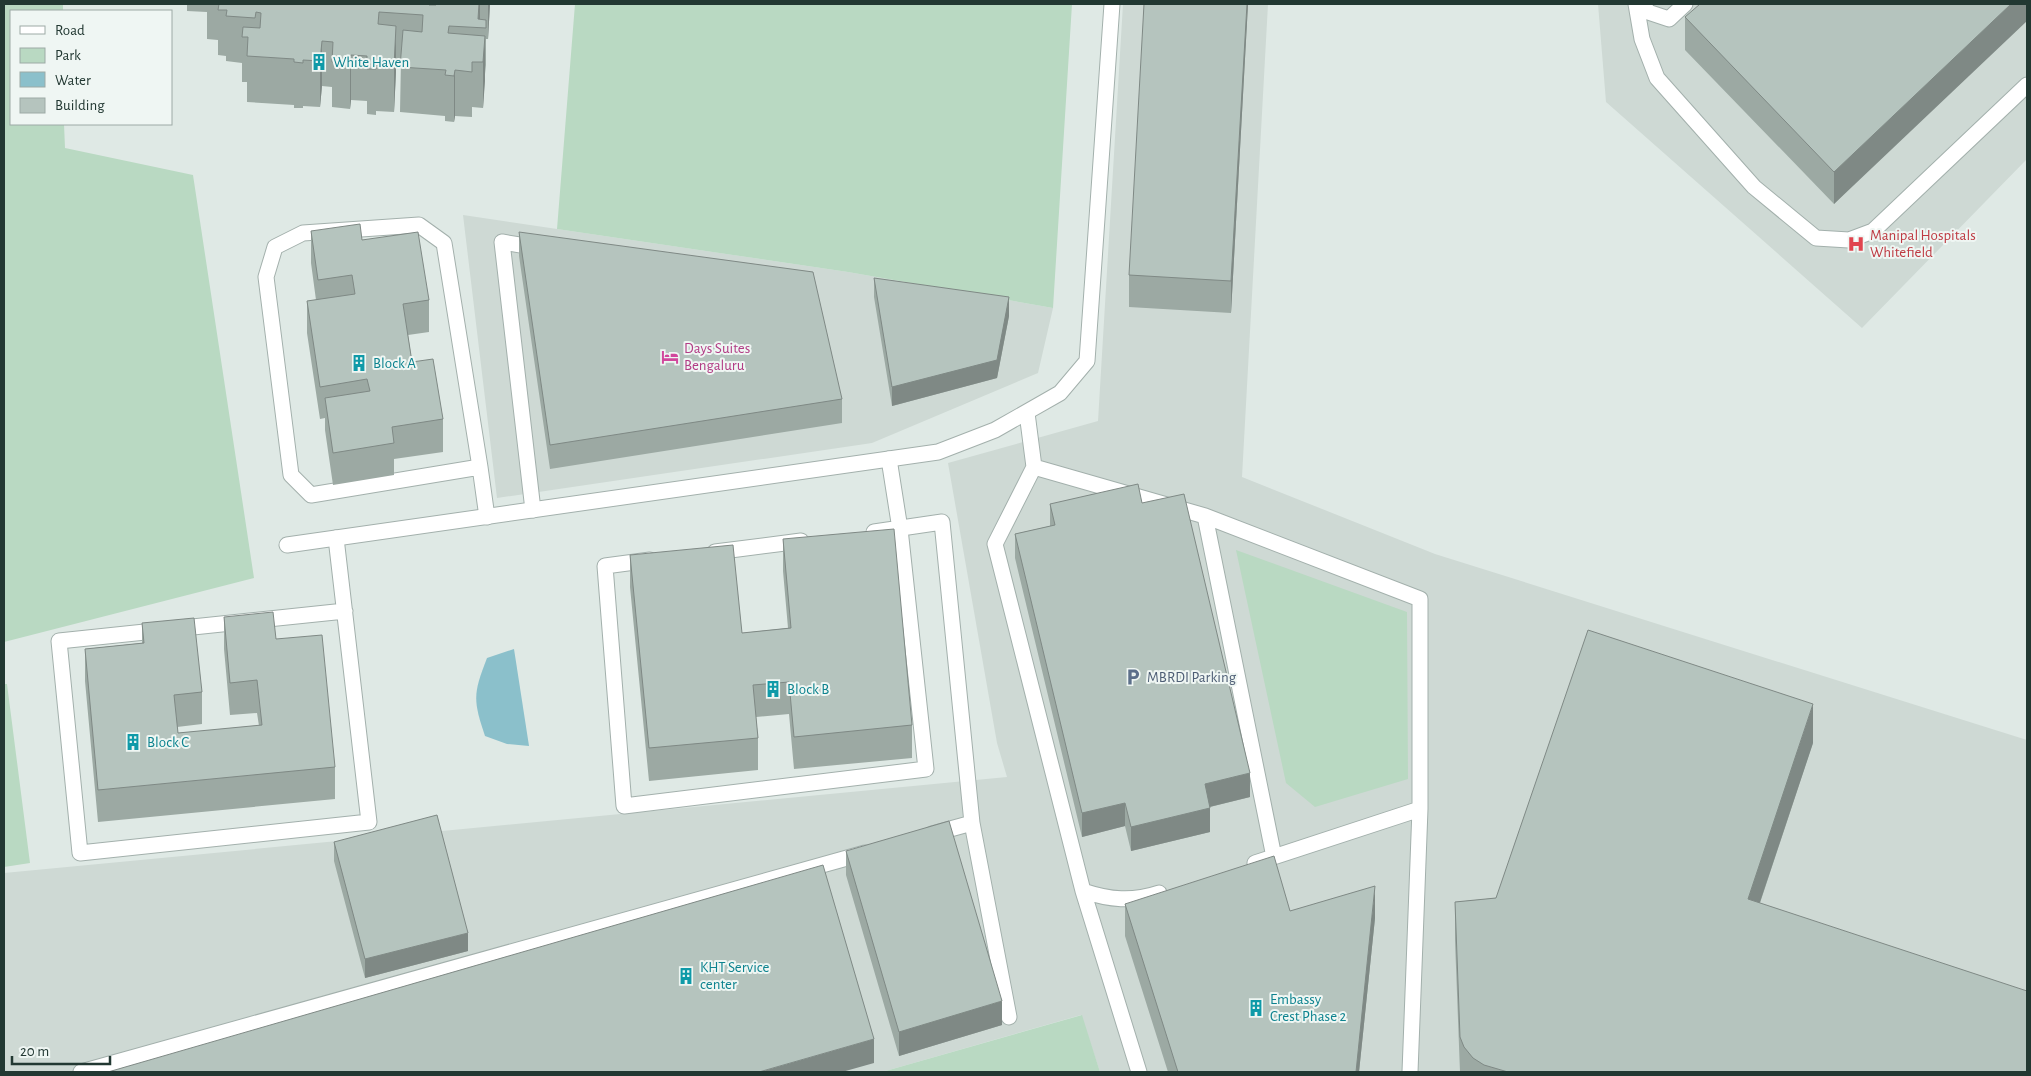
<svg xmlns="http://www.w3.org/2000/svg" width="2031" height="1076" viewBox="0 0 2031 1076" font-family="'Alegreya Sans',sans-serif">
	<rect width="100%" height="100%" fill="#dfe9e5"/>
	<!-- built -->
	<path fill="#ced9d4" d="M 1123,4 L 1268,4 L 1242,477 L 1435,554 L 2027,740 L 2027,1072 L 1100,1072 L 1081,1015 L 882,1072 L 4,1072 L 4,873 L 1007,777 L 997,743 L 948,463 L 1098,421 Z
		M 1598,4 L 2027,4 L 2027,159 L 1862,328 L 1606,102 Z
		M 463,215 L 848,272 L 1053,308 L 1038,373 L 872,443 L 497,498 Z"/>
	<!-- green -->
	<path fill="#b9d9c2" d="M 4,4 L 63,4 L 63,11 L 11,11 L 11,124 L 64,124 L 65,148 L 193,175 L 254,578 L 4,642 Z
		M 575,4 L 1072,4 L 1053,308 L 848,272 L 557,229 Z
		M 1236,550 L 1407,612 L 1408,779 L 1315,807 L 1286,783 Z
		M 4,684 L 7,684 L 30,863 L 4,867 Z
		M 1082,1015 L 1100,1072 L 882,1072 Z"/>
	<!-- water -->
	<path fill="#8bc0cb" d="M 514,649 L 529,746 L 507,744 L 485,736 C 473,700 473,694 487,658 Z"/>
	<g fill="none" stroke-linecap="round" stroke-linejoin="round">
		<!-- service casing -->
		<g stroke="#a3b0ac" stroke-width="17">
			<path id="service" d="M 1636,4 L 1642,39 L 1657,78 L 1754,187 L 1816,238 L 1849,240 L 1873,231 L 2027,85
				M 1643,4 L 1648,12 L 1669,19 L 1685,4
				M 1027,413 L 1034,467 L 995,544 L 1083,891 L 1139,1072
				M 480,467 L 311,495 L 291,475 L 266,277 L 275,247 L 303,233 L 419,225 L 444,243 L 480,467 L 487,517
				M 1034,467 L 1205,516 L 1420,599 L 1420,809 L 1410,1072
				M 533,510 L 502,242 L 538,248
				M 1205,516 L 1274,857
				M 874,532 L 942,522 L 972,823 L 932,834
				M 336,538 L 369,822 L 80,853 L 59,641 L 345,611
				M 715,552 L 801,541
				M 650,560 L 605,566 L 624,806 L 926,769 L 900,529 L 889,459
				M 972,823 L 1009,1017
				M 1255,863 L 1420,809
				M 1083,891 C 1110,900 1132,902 1159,893
				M 81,1072 L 865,853"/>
		</g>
		<!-- minor casing -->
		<g stroke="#a3b0ac" stroke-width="17">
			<path id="minor" d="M 287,545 L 938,452 L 995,430 L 1060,393 L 1087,361 L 1112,4"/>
		</g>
		<!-- service -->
		<use href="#service" stroke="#fff" stroke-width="15"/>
		<!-- minor -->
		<use href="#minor" stroke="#fff" stroke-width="15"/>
	</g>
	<!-- wall -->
	<path fill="#9ca9a3" d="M 187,4 L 432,4 L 432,5 L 436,5 L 437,4 L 490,4 L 488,39 L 486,39 L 486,65 L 485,74 L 483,108 L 472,107 L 472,117 L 455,116 L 454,122 L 445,121 L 445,116 L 400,112 L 401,59 L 396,59 L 396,72 L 394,112 L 376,111 L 376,115 L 367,114 L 367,101 L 351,100 L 350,109 L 332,107 L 332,87 L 322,86 L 320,107 L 303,106 L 303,108 L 294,108 L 294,105 L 247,102 L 247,82 L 242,82 L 242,63 L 226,61 L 226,56 L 218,55 L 218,40 L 207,39 L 207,12 L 187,11 Z
		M 1248,4 L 1231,313 L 1129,307 L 1129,275 Z
		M 2027,4 L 1834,204 L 1685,50 L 1685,17 Z
		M 311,231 L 362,240 L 429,300 L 429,332 L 408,335 L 412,362 L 443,419 L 443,452 L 394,459 L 394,475 L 333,485 L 325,430 L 325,418 L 320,419 L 307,333 L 307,301 L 316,300 L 311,263 Z
		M 519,232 L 842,399 L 842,423 L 550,469 L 519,256 Z
		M 874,278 L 1009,316 L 997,378 L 892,406 L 874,297 Z
		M 1142,503 L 1250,797 L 1210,807 L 1210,832 L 1131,851 L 1125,826 L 1082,837 L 1015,558 L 1015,534 L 1050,526 L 1050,504 Z
		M 783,539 L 912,725 L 912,758 L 794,769 L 789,714 L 756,717 L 758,738 L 758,770 L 649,781 L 630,587 L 630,555 L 742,633 L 788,628 L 783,571 Z
		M 224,617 L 276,639 L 335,767 L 335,799 L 98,822 L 85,681 L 85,649 L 142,643 L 142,623 L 202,692 L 202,724 L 177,727 L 178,733 L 259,726 L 257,713 L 230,715 L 224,649 Z
		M 1813,743 L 1760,903 L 2027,1072 L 1460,1072 L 1455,941 L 1455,902 L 1496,898 Z
		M 334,842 L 468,951 L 365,978 L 334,861 Z
		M 846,851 L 1002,1025 L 899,1056 L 846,875 Z
		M 1125,904 L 1375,918 L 1359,1072 L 1168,1072 L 1125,936 Z"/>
	<!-- shaded-wall -->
	<path fill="#7f8985" d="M 479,4 L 480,4 L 480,28 L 478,19 Z
		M 488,4 L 490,4 L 488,39 Z
		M 1247,4 L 1248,4 L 1231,313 L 1231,281 Z
		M 2011,4 L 2027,4 L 2027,21 L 1834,204 L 1834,172 Z
		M 396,26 L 396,72 L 394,112 L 394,66 Z
		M 485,36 L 485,81 L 483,108 L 483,62 Z
		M 322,41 L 322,86 L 320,107 L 320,61 Z
		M 351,55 L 351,100 L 350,109 L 350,63 Z
		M 455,70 L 455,116 L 454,122 L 454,76 Z
		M 1009,297 L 1009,316 L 997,378 L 892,406 L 892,387 Z
		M 1813,704 L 1813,743 L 1748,938 L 1748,899 Z
		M 1250,773 L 1250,797 L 1205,808 L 1205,784 Z
		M 1125,803 L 1125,826 L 1082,837 L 1082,813 Z
		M 1210,808 L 1210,832 L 1131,851 L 1131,827 Z
		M 1375,886 L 1375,918 L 1359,1072 L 1356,1072 Z
		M 468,933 L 468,951 L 365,978 L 365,959 Z
		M 1002,1001 L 1002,1025 L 899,1056 L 899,1032 Z
		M 874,1039 L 874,1063 L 842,1072 L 759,1072 Z"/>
	<!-- building -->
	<path fill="#b5c4be" stroke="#7f8985" d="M 219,4 L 429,4 L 429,5 L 436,5 L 437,4 L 479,4 L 478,19 L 486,20 L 486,28 L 449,26 L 448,33 L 485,36 L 483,62 L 472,62 L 472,72 L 455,70 L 454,76 L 445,75 L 446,70 L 400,67 L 403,30 L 422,32 L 423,15 L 379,12 L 378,24 L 396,26 L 394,66 L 376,65 L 376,69 L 367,69 L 367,56 L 351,55 L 350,63 L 332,62 L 333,42 L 322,41 L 320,61 L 303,60 L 303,63 L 294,62 L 294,59 L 247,56 L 248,37 L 242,37 L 243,27 L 260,28 L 261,13 L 256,12 L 255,18 L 226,16 L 227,10 L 218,10 Z
		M 1144,4 L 1247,4 L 1231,281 L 1129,275 Z
		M 1700,4 L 2011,4 L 1834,172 L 1685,17 Z
		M 360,224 L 362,240 L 418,232 L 429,300 L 403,304 L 412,362 L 433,359 L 443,419 L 392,427 L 394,443 L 333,453 L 325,398 L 370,391 L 367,379 L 320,387 L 307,301 L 355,294 L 352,275 L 318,280 L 311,231 Z
		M 519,232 L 813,272 L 842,399 L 550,445 Z
		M 874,278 L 1009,297 L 997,360 L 892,387 Z
		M 1138,484 L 1142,503 L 1184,494 L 1250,773 L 1205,784 L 1210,808 L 1131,827 L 1125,803 L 1082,813 L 1015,534 L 1055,525 L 1050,504 Z
		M 894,529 L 912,725 L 794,737 L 789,682 L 753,685 L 758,738 L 649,748 L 630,555 L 733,545 L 742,633 L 791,628 L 783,539 Z
		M 273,612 L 276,639 L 322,635 L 335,767 L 98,790 L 85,649 L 144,643 L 142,623 L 194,618 L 202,692 L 174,695 L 178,733 L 262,725 L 257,680 L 230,683 L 224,617 Z
		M 1588,630 L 1813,704 L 1748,899 L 2027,991 L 2027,1072 L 1508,1072 L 1484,1065 L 1473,1058 L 1464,1047 L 1460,1037 L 1455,902 L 1496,898 Z
		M 437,815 L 468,933 L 365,959 L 334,842 Z
		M 949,821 L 1002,1001 L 899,1032 L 846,851 Z
		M 1274,856 L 1290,911 L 1375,886 L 1356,1072 L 1178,1072 L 1125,904 Z
		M 823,865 L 874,1039 L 759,1072 L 108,1072 Z"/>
	<!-- icons -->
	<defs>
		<g id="building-bare" transform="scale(1.35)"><path d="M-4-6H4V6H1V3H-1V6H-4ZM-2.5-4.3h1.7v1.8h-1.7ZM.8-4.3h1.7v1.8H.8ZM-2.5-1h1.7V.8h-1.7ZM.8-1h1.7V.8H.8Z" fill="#0f9aa8" stroke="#eff6f3" stroke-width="2.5" paint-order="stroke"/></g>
		<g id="hospital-bare" transform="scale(1.35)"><path d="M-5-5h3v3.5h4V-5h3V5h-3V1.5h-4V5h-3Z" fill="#e0444e" stroke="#eff6f3" stroke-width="2.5" paint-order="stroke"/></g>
		<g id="hotel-bare" transform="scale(1.35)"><path d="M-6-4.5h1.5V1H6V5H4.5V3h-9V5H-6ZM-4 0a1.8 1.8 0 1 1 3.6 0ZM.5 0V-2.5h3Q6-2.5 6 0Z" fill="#d1479c" stroke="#eff6f3" stroke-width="2.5" paint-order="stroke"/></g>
		<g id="parking-bare" transform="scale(1.35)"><path d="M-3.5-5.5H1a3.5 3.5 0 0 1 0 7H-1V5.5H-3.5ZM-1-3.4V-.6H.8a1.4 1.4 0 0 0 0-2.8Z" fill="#5c6f8a" stroke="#eff6f3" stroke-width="2.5" paint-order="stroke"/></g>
	</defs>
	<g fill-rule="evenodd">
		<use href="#building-bare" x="319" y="62"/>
		<use href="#hospital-bare" x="1856" y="244"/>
		<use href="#hotel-bare" x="670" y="357"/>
		<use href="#building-bare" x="359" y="363"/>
		<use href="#parking-bare" x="1133" y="677"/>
		<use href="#building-bare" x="773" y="689"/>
		<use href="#building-bare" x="133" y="742"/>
		<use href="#building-bare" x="686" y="976"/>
		<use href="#building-bare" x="1256" y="1008"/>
	</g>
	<g text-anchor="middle" stroke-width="4" stroke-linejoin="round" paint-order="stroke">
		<!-- culture labels -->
		<g font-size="15" fill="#0d838f" stroke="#eff6f3" text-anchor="start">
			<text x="333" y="67">White Haven</text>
			<text x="373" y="368">Block A</text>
			<text x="787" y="694">Block B</text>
			<text x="147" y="747">Block C</text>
			<text x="700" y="972">KHT Service<tspan x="700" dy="17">center</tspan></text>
			<text x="1270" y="1004">Embassy<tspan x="1270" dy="17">Crest Phase 2</tspan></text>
		</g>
		<!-- health labels -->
		<g font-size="15" fill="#be3a42" stroke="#eff6f3" text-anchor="start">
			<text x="1870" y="240">Manipal Hospitals<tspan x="1870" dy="17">Whitefield</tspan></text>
		</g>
		<!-- hotel labels -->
		<g font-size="15" fill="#b23c85" stroke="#eff6f3" text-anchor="start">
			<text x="684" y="353">Days Suites<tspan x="684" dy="17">Bengaluru</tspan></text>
		</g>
		<!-- service labels -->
		<g font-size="15" fill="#4e5e75" stroke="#eff6f3" text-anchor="start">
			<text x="1147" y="682">MBRDI Parking</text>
		</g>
	</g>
	<!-- border -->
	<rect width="2031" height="1076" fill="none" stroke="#223832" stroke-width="10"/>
	<!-- legend -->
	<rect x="10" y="10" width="162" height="115" fill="#eff6f3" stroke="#9daaa6"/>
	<rect x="20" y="26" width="25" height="8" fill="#ffffff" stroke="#9daaa6"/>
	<text x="55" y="35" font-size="15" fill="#223832">Road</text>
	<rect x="20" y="48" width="25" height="15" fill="#b9d9c2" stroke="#9daaa6"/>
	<text x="55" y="60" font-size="15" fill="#223832">Park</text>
	<rect x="20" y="72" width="25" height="15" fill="#8bc0cb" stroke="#9daaa6"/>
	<text x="55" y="85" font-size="15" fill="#223832">Water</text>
	<rect x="20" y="98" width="25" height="15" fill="#b5c4be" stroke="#9daaa6"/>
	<text x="55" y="110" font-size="15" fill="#223832">Building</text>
	<!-- scale -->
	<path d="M12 1056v8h98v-8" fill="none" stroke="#223832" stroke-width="2.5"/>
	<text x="20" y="1056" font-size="15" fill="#223832" stroke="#eff6f3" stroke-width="4" paint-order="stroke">20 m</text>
</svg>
